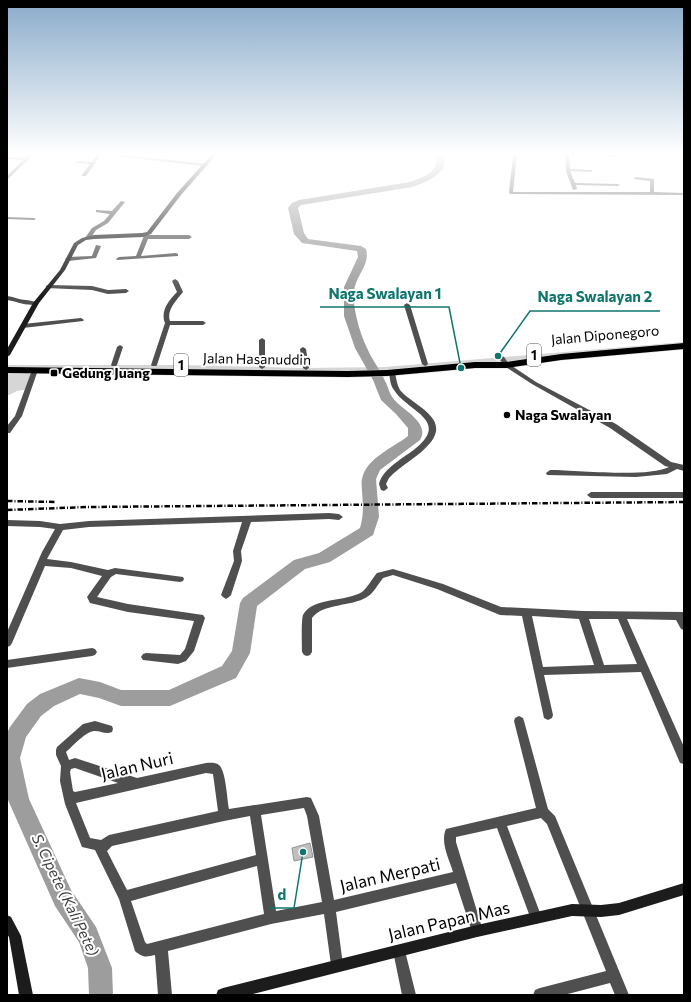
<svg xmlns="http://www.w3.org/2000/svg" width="691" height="1002" viewBox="0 0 691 1002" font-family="Commissioner,sans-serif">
	<rect width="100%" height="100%" fill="#fff"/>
	<!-- green -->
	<path fill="#d6d6d6" d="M 684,342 L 684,346 L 506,365 L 387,373 L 35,371 L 29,389 L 17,391 L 7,396 L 7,365 L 180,365 L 306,368 L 385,367 Z"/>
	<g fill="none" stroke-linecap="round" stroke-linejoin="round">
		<!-- river -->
		<path fill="#9d9d9d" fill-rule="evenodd" d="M 434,155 L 442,155 C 453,172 425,183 412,187 L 301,205 L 298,208 L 304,233 L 308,239 L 361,246 L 366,249 C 370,264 359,272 355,286 C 350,301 360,334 367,348 C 372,360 380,369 385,381 C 388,386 389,393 393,398 C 400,409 431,422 420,440 L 380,470 L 376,479 L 379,517 L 373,535 L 330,562 L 305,569 L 257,606 L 250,653 L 236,678 L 170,706 L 121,706 L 99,698 L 80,694 L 54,706 L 41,716 L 26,737 L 20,758 L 29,799 L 71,890 L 96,927 L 112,968 L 113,995 L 89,995 L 88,968 L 79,942 L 55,906 L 8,800 L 7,793 L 7,733 L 10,727 L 27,704 L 40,694 L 79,678 L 100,682 L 121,690 L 169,690 L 222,666 L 232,651 L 240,603 L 243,598 L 294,560 L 319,553 L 360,528 C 364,515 363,504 362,491 C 362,487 361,482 362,479 C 366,458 393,448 408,436 L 408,428 L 396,414 L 381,400 L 373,380 L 355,348 L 344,316 L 344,287 L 358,257 L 357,251 L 302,243 L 294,234 L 288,208 L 292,203 L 299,200 L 410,182 C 422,178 443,170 434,155 Z"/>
	</g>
	<!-- building -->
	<path fill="#bfbfbf" stroke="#939393" d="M 310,843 L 313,857 L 294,861 L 292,848 Z"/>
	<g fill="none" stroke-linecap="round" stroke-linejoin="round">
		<!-- highway casing -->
		<g stroke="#dbdbdb" stroke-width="1">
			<path id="highway" d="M 684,343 L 684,349 L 561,360 L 506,368 L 475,368 L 387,376 L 348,377 L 7,373 L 7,367 L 348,371 L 387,370 L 475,362 L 506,362 L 561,354 Z"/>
		</g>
		<!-- street -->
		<path fill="#4f4f4f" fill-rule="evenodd" d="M 28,155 L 33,155 L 7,180 L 7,176 L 23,160 L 7,159 L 7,157 L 26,158 Z
			M 97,155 L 101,155 L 86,176 L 82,176 L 82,175 L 90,164 L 77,163 L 75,162 L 77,161 L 92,162 Z
			M 105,155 L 123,155 L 205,164 L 207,165 L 205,166 Z
			M 513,155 L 517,155 L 513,192 L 650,192 L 650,181 L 634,179 L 634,178 L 636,177 L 654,179 L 654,192 L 684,193 L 684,195 L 511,194 L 509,193 Z
			M 565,155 L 569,155 L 570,169 L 591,170 L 593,171 L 591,172 L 570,171 L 575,183 L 618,184 L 620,185 L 618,186 L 576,185 L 577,189 L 573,190 L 566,171 Z
			M 597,155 L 618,155 L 618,156 L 616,157 Z
			M 121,201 L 125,202 L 108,223 L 96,230 L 90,239 L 86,239 L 85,238 L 92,228 L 104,221 L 110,214 L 96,212 L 96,210 L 112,211 Z
			M 7,217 L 34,218 L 36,219 L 34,220 L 7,219 Z
			M 145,233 L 149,233 L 149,235 L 189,235 L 192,237 L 189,239 L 148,239 L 141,256 L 176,253 L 178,254 L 178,256 L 117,260 L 116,259 L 119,257 L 136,256 Z
			M 96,245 L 101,246 L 96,258 L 68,261 L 65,259 L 68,257 L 92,256 Z
			M 175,279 L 178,281 L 183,292 C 177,300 166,310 170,321 L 203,321 L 206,323 L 203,325 L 170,325 L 157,365 L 156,366 L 152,366 L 151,365 L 165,323 C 160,311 169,300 177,292 L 172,281 Z
			M 48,285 L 92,286 L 108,290 L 126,289 L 129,291 L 126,293 L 108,294 L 92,290 L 46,288 L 46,286 Z
			M 7,296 C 15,297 20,300 26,300 C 31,301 35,301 39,303 C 30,308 16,301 7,300 Z
			M 407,303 L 410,305 L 428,364 L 427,365 L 425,366 L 422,364 L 404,305 Z
			M 81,318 L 84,320 L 83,321 L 23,328 L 20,326 L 23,324 Z
			M 262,338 L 265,340 L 265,367 L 262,369 L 259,367 L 259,340 Z
			M 120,345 L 123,347 L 117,365 L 116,366 L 112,366 L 111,365 L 117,347 Z
			M 303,347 L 306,349 L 309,368 L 306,370 L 303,368 L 300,349 Z
			M 502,356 L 504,357 L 509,364 L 536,382 L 616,424 L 671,462 L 684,465 L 684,471 L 677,469 L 667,474 L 636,477 L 547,475 L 546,473 L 550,470 C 578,470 647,478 669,467 L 665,466 L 610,428 L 532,384 L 504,366 L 499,358 Z
			M 35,368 L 38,370 L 22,416 L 10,433 L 7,433 L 7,426 L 15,416 L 32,370 Z
			M 392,370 L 395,372 C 396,378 397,385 400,390 C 412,405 450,417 431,442 C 419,457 401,465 389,478 L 386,484 L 388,488 L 384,491 L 381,490 L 379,484 C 383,468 404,458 416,448 C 450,420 407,411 394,390 C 390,385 390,378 389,372 Z
			M 591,492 L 684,492 L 684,498 L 591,498 L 587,495 Z
			M 329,513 L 339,514 L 343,517 L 339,520 L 329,519 L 251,522 L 241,551 L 242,561 L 231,595 L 229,597 L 226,599 L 223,597 L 221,595 L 234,561 L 233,551 L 242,522 L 89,527 L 63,530 L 47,559 L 71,562 L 108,570 L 115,568 L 183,577 L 184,579 L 183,581 L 180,582 L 116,574 L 111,577 L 97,597 L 128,604 L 203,615 L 205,618 L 194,651 L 186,661 L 178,664 L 143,660 L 141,657 L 143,654 L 146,653 L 180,655 L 185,649 L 194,621 L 128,612 L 90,603 L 87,597 L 102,576 L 71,568 L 45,566 L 12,643 L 10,646 L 7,647 L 7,632 L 42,552 L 55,529 L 40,527 L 7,526 L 7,520 L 40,521 L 60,524 L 89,521 Z
			M 393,569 L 443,584 L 501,607 L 583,611 L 684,612 L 684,630 L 681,629 L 676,620 L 627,619 L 684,747 L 684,764 L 680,763 L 641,672 L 544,675 L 553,715 L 552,718 L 548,720 L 544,718 L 522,616 L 500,615 L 437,589 L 393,575 L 383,578 C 378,584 374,593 367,597 C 351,607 323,603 312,618 L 312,652 L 310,655 L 307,656 L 304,655 L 302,652 C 302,644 301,621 303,615 C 312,597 346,602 362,592 C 368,587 372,579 377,573 ZM 532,616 L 579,619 L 594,665 L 543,667 ZM 589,619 L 618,619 L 637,664 L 604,665 Z
			M 92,648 L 95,649 L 97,652 L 95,655 L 92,656 L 7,668 L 7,660 Z
			M 519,716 L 523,718 L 524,721 L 548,809 L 555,816 L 629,995 L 615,995 L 610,983 L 564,995 L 533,995 L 535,990 L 540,988 L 606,971 L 547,824 L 541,818 L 507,826 L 542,918 L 540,922 L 536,924 L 532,922 L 497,828 L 456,837 L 456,842 L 483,931 L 481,935 L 477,937 L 473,935 L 456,883 L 336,912 L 343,965 L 342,970 L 337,971 L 332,970 L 331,965 L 324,914 L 271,924 L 168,951 L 172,995 L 158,995 L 155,955 C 146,957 143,958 135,951 L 119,899 L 95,850 L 82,847 L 65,804 L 60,781 L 61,766 L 56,755 L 56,750 L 57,747 L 83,724 L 95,721 L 112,726 L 113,729 L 112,732 C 106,735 101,731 95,731 C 87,730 73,746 66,752 L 69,760 L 75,758 L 137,778 L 206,763 C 210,763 215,762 219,765 C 226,771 227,799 229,809 L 307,797 L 311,798 L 319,816 L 334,900 L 453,872 C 449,859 440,842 446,829 L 536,808 L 514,721 L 515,718 ZM 75,768 L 118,783 L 75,792 L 73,791 L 70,772 L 71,769 ZM 206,773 L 213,774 L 218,811 L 109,835 L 101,840 L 90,838 L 76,803 ZM 304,808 L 307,816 L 322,902 L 276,911 L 261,815 ZM 250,816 L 256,855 L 127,890 L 107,851 L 112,846 L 224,821 ZM 257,866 L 264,914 L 147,944 L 145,942 L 131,901 Z
			M 399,945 L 404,946 L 405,951 L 416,995 L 402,995 L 393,951 L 394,946 Z"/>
		<!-- secondary -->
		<path fill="#1c1c1c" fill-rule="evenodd" d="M 211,155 L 216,155 L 181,195 L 151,234 L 143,237 L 94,239 L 86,240 L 78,245 L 65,270 L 39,303 L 10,355 L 7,357 L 7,349 L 33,303 L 60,270 L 74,243 L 82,238 L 94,235 L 142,233 L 147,232 L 177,193 Z
			M 684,883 L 684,895 L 619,915 L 601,917 L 572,916 L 477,937 L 249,995 L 216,995 L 218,990 L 223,988 L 477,925 L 572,904 L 601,905 L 619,903 Z
			M 7,915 L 11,917 L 21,936 L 33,995 L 19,995 L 9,937 L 7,934 Z"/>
		<!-- highway -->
		<use href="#highway" fill="#000" fill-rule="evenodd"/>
		<!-- rail -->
		<path stroke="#000" stroke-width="2.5" stroke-dasharray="5.5 2 1 2" stroke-linecap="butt" d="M 7,501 L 56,502
			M 7,510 L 87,507 L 684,502"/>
	</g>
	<!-- sky -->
	<linearGradient id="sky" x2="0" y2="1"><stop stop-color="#8aabca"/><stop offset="0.52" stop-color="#fff"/><stop offset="1" stop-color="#fff" stop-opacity="0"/></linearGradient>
	<rect width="691" height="296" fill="url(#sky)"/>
	<!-- markers -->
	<g fill="#000" stroke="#fff" stroke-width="1.5">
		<rect x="50" y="369" width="8" height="8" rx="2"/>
		<circle cx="507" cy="415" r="4"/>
	</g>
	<g text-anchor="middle" stroke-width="4" stroke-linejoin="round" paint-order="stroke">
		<!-- shield labels -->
		<g fill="#fff" stroke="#4c4c4c" stroke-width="1">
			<rect x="527" y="344" width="14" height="22" rx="3"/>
			<rect x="174" y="354" width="14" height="22" rx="3"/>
		</g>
		<g font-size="13" font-weight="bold" fill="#000">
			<text x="534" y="360">1</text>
			<text x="181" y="370">1</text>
		</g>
		<!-- street labels -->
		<g font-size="14" fill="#000" stroke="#fff">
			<text transform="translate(605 335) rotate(-5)" y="5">Jalan Diponegoro</text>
			<text transform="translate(257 359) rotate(1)" y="5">Jalan Hasanuddin</text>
		</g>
		<!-- poi labels -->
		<g font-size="14" font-weight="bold" fill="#000" stroke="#fff" text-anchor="start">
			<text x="62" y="378">Gedung Juang</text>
			<text x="515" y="420">Naga Swalayan</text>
		</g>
		<!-- water labels -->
		<g font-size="15" font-style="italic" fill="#3e3e3e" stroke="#fff">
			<text transform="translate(65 895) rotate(64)" y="5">S. Cipete (Kali Pete)</text>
		</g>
		<!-- near-street labels -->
		<g font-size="17" fill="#000" stroke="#fff">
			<text transform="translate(137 766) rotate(-13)" y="6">Jalan Nuri</text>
			<text transform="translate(390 875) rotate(-13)" y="6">Jalan Merpati</text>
			<text transform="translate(449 921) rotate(-13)" y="6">Jalan Papan Mas</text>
		</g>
	</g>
	<!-- callouts -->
	<path fill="none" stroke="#0f766e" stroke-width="1.5" d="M461 368L449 307H320M498 356L530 311H660M303 852L294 908H270"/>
	<g fill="#0f766e" stroke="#fff" stroke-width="1.5">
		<circle cx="461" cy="368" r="4"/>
		<circle cx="498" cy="356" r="4"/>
		<circle cx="303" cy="852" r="4"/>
	</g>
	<g font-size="15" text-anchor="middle" font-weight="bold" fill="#0f766e" stroke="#fff" stroke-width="4" stroke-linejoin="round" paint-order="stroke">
		<text x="385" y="299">Naga Swalayan 1</text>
		<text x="595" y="302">Naga Swalayan 2</text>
		<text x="282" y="900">d</text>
	</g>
	<!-- border -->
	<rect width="691" height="1002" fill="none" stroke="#000000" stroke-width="16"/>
</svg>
